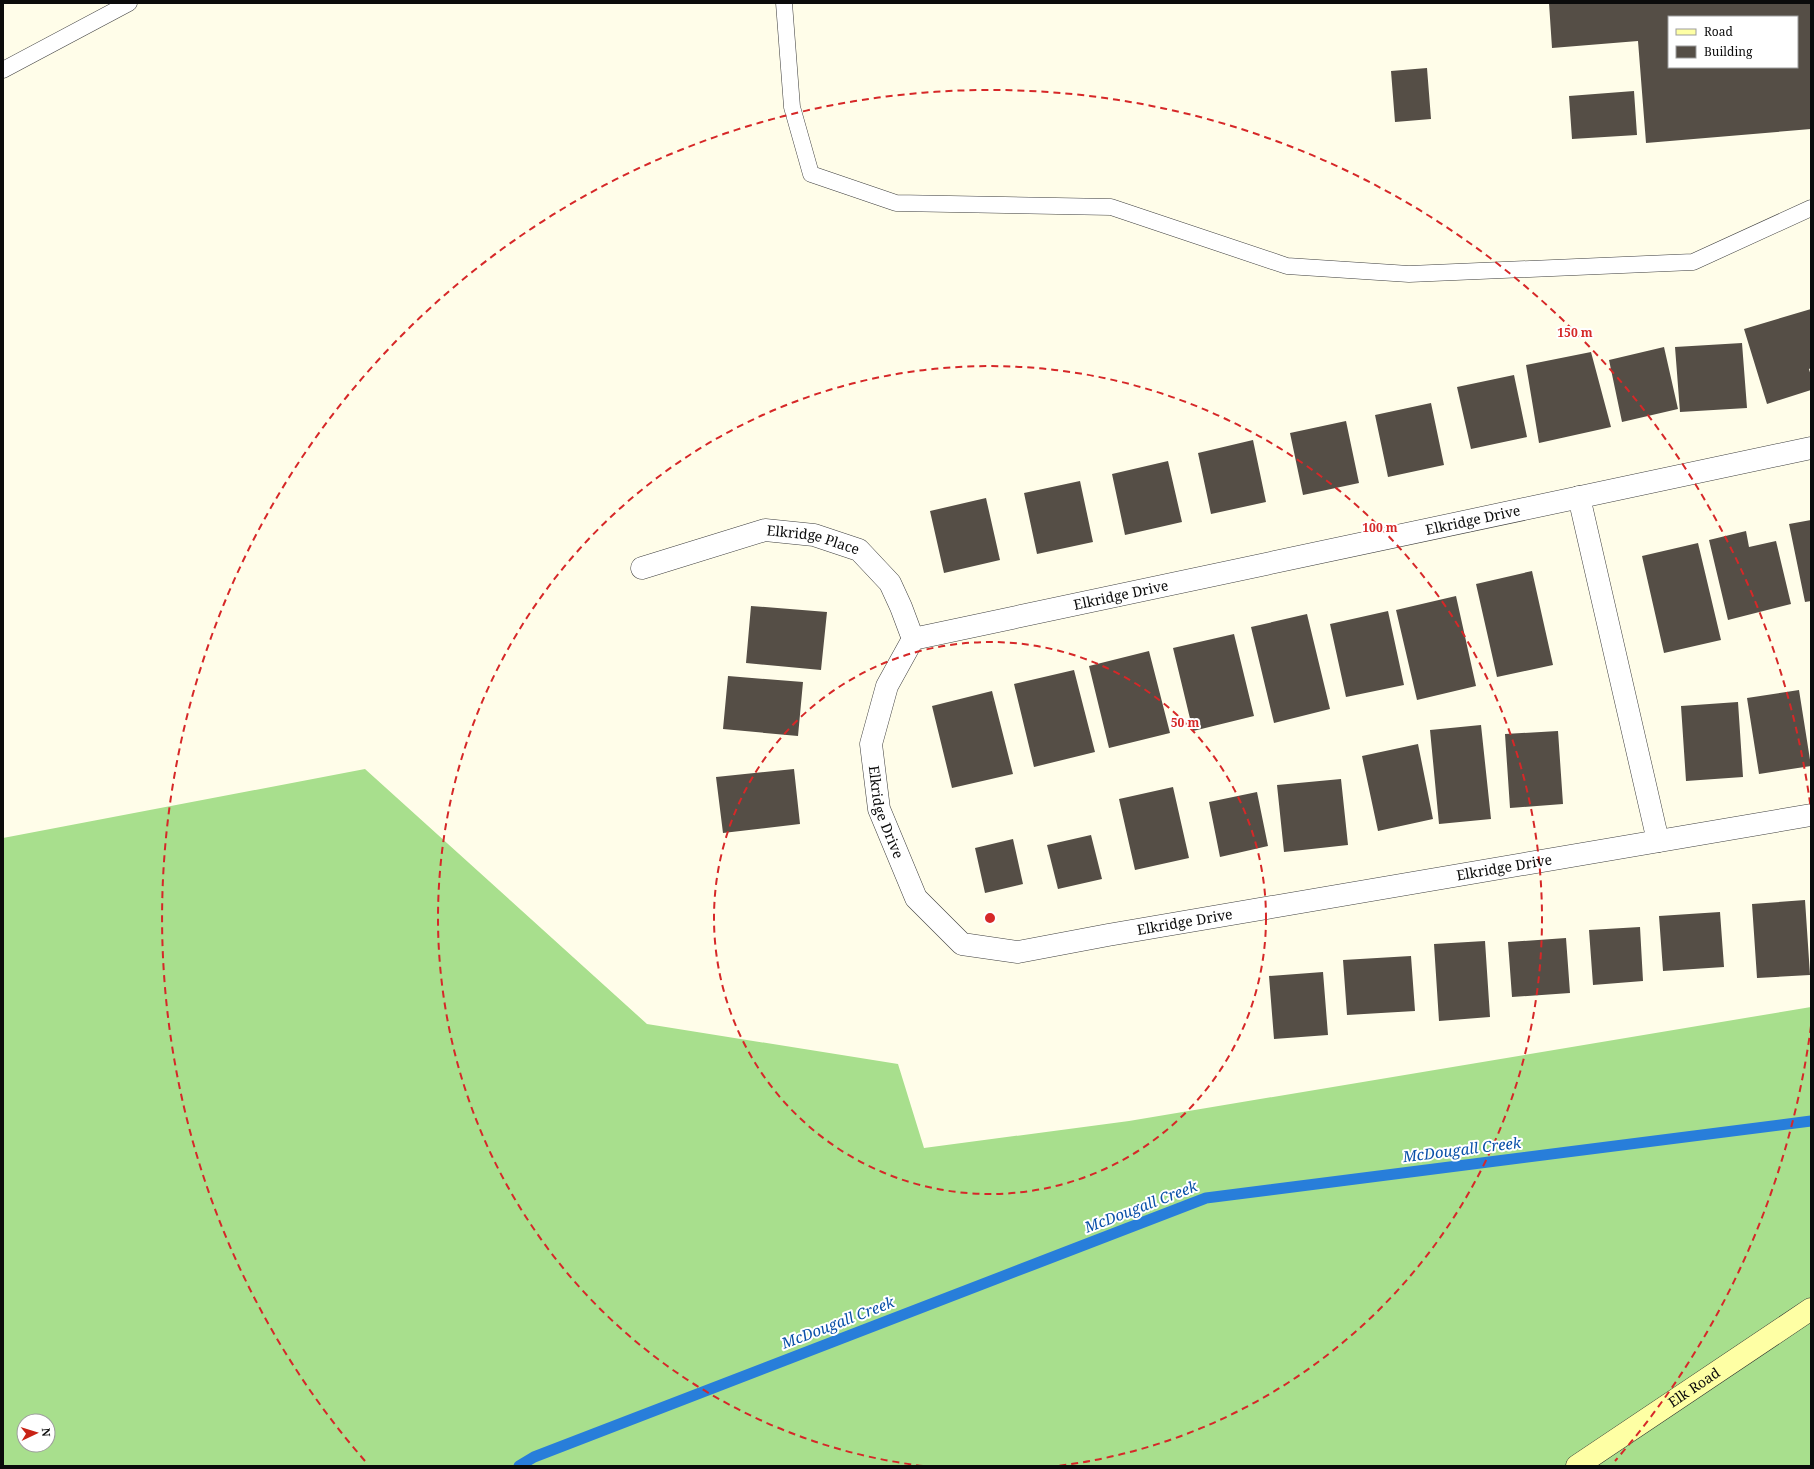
<svg xmlns="http://www.w3.org/2000/svg" width="1814" height="1469" viewBox="0 0 1814 1469" font-family="'Noto Serif',serif">
	<rect width="100%" height="100%" fill="#fffde9"/>
	<!-- forest -->
	<path fill="#a8df8d" fill-rule="evenodd" d="M 365,769 L 647,1024 L 898,1064 L 924,1148 L 1129,1121 L 1811,1007 L 1811,1466 L 3,1466 L 3,838 ZM 24,1421 L 48,1421 L 48,1445 L 24,1445 Z"/>
	<g fill="none" stroke-linecap="round" stroke-linejoin="round">
		<!-- stream -->
		<path stroke="#287eda" stroke-width="11" d="M 519,1466 L 534,1457 L 1206,1198 L 1811,1121"/>
	</g>
	<!-- building -->
	<path fill="#554e46" fill-rule="evenodd" d="M 1549,3 L 1811,3 L 1811,129 L 1646,143 L 1638,41 L 1552,48 ZM 1669,17 L 1797,17 L 1797,67 L 1669,67 Z
		M 1427,68 L 1431,119 L 1395,122 L 1391,71 Z
		M 1634,91 L 1637,135 L 1572,139 L 1569,96 Z
		M 1811,309 L 1811,368 L 1809,369 L 1811,376 L 1811,390 L 1767,404 L 1744,329 Z
		M 1742,343 L 1747,408 L 1680,412 L 1675,347 Z
		M 1664,347 L 1678,409 L 1622,422 L 1609,360 Z
		M 1591,352 L 1611,427 L 1539,443 L 1526,365 Z
		M 1514,375 L 1527,437 L 1471,449 L 1457,387 Z
		M 1431,403 L 1444,465 L 1388,477 L 1375,415 Z
		M 1346,421 L 1359,483 L 1303,495 L 1290,433 Z
		M 1253,440 L 1266,502 L 1211,514 L 1198,453 Z
		M 1168,461 L 1182,522 L 1125,535 L 1112,474 Z
		M 1080,481 L 1093,542 L 1037,554 L 1024,493 Z
		M 986,498 L 1000,560 L 944,573 L 930,511 Z
		M 1811,520 L 1811,601 L 1805,602 L 1789,524 Z
		M 1746,531 L 1749,547 L 1776,541 L 1791,604 L 1728,620 L 1709,540 Z
		M 1698,543 L 1721,640 L 1664,653 L 1642,556 Z
		M 1532,571 L 1553,665 L 1497,677 L 1476,584 Z
		M 1456,596 L 1476,686 L 1417,700 L 1396,610 Z
		M 751,606 L 827,612 L 821,670 L 746,663 Z
		M 1388,611 L 1404,685 L 1346,697 L 1330,624 Z
		M 1307,614 L 1330,709 L 1274,723 L 1251,627 Z
		M 1234,634 L 1254,716 L 1193,731 L 1173,648 Z
		M 1149,651 L 1170,733 L 1109,748 L 1089,666 Z
		M 1074,670 L 1095,752 L 1034,767 L 1014,684 Z
		M 728,676 L 803,682 L 798,736 L 723,729 Z
		M 1799,690 L 1811,766 L 1759,774 L 1747,698 Z
		M 992,691 L 1013,774 L 952,788 L 932,706 Z
		M 1738,702 L 1743,777 L 1686,781 L 1681,706 Z
		M 1481,725 L 1491,819 L 1439,824 L 1430,730 Z
		M 1558,731 L 1563,804 L 1510,808 L 1505,734 Z
		M 1418,744 L 1433,819 L 1378,831 L 1362,756 Z
		M 794,769 L 800,824 L 723,833 L 716,777 Z
		M 1341,779 L 1348,845 L 1284,852 L 1277,785 Z
		M 1173,787 L 1189,858 L 1135,870 L 1119,799 Z
		M 1257,792 L 1268,846 L 1220,857 L 1209,802 Z
		M 1091,835 L 1102,879 L 1058,889 L 1047,845 Z
		M 1013,839 L 1023,884 L 985,893 L 975,848 Z
		M 1805,900 L 1810,975 L 1757,978 L 1752,904 Z
		M 1720,912 L 1724,967 L 1663,971 L 1659,916 Z
		M 1640,927 L 1643,981 L 1593,985 L 1589,930 Z
		M 1566,938 L 1570,993 L 1512,997 L 1508,942 Z
		M 1485,941 L 1490,1017 L 1439,1021 L 1434,944 Z
		M 1411,956 L 1415,1011 L 1347,1015 L 1343,960 Z
		M 1323,972 L 1328,1035 L 1274,1039 L 1269,976 Z"/>
	<g fill="none" stroke-linecap="round" stroke-linejoin="round">
		<!-- lane casing -->
		<g stroke="#3e3e3e" stroke-width="17">
			<path id="lane" d="M 784,3 L 792,107 L 811,174 L 896,203 L 1111,207 L 1287,266 L 1409,274 L 1693,262 L 1811,208
				M 3,70 L 129,3"/>
		</g>
		<!-- street casing -->
		<g stroke="#3e3e3e" stroke-width="23">
			<g id="street">
				<path id="s1" d="M 1811,448 L 913,639 L 887,686 L 871,744 L 879,809 L 916,898 L 962,944 L 1018,952 L 1108,935 L 1811,815"/>
				<path d="M 1579,497 L 1658,841"/>
				<path id="s2" d="M 642,568 L 765,530 L 814,535 L 859,550 L 890,583 L 901,607 L 913,639"/>
			</g>
		</g>
		<!-- secondary casing -->
		<g stroke="#2d2d2d" stroke-width="23">
			<g id="secondary">
				<path id="s3" d="M 1577,1466 L 1811,1309"/>
			</g>
		</g>
		<!-- lane -->
		<use href="#lane" stroke="#fff" stroke-width="16"/>
		<!-- street -->
		<use href="#street" stroke="#fff" stroke-width="22"/>
		<!-- secondary -->
		<use href="#secondary" stroke="#feffa4" stroke-width="22"/>
	</g>
	<!-- distance rings -->
	<g fill="none" stroke="#d62828" stroke-width="2" stroke-dasharray="7 5">
		<circle cx="990" cy="918" r="276"/>
		<path d="M923 1466A552 552 0 1 1 1057 1466"/>
		<path d="M1811 1026A828 828 0 0 1 1615 1461M365 1461A828 828 0 1 1 1811 810"/>
	</g>
	<g text-anchor="middle" stroke-width="4" stroke-linejoin="round" paint-order="stroke">
		<!-- street labels -->
		<g font-size="14" fill="#0b0b0b" stroke="#fff">
			<text transform="translate(1473 520) rotate(-12)" y="5">Elkridge Drive</text>
			<text dy="5" stroke="none"><textPath href="#s2" startOffset="178">Elkridge Place</textPath></text>
			<text transform="translate(1121 595) rotate(-12)" y="5">Elkridge Drive</text>
			<text dy="5" stroke="none"><textPath href="#s1" startOffset="1102">Elkridge Drive</textPath></text>
			<text dy="5" stroke="none"><textPath href="#s1" startOffset="1809">Elkridge Drive</textPath></text>
			<text dy="5" stroke="none"><textPath href="#s1" startOffset="1485">Elkridge Drive</textPath></text>
			<text dy="5" stroke="none"><textPath href="#s3" startOffset="141">Elk Road</textPath></text>
		</g>
		<!-- water labels -->
		<g font-size="15" font-style="italic" fill="#0950a8" stroke="#fff">
			<text transform="translate(1462 1150) rotate(-7)" y="5">McDougall Creek</text>
			<text transform="translate(1141 1207) rotate(-21)" y="5">McDougall Creek</text>
			<text transform="translate(838 1323) rotate(-21)" y="5">McDougall Creek</text>
		</g>
	</g>
	<circle cx="990" cy="918" r="6" fill="#d62828" stroke="#fff" stroke-width="2"/>
	<g font-size="12" text-anchor="middle" font-weight="bold" fill="#d62828" stroke="#fff" stroke-width="4" stroke-linejoin="round" paint-order="stroke">
		<text x="1575" y="337">150 m</text>
		<text x="1380" y="532">100 m</text>
		<text x="1185" y="727">50 m</text>
	</g>
	<!-- border -->
	<rect width="1814" height="1469" fill="none" stroke="#0b0b0b" stroke-width="8"/>
	<!-- legend -->
	<rect x="1668" y="16" width="130" height="52" fill="#ffffff" stroke="#9d9d9d"/>
	<rect x="1676" y="29" width="20" height="6" fill="#feffa4" stroke="#9d9d9d"/>
	<text x="1704" y="36" font-size="12" fill="#0b0b0b">Road</text>
	<rect x="1676" y="46" width="20" height="12" fill="#554e46" stroke="#9d9d9d"/>
	<text x="1704" y="56" font-size="12" fill="#0b0b0b">Building</text>
	<!-- north arrow -->
	<g transform="translate(36 1433) rotate(86)"><circle r="19" fill="#ffffff" stroke="#9d9d9d"/>
	<path d="M0-3L7 15L0 10L-7 15Z" fill="#c82316"/>
	<text y="-6" font-size="11" font-weight="bold" text-anchor="middle" fill="#0b0b0b">N</text>
	</g>
</svg>
